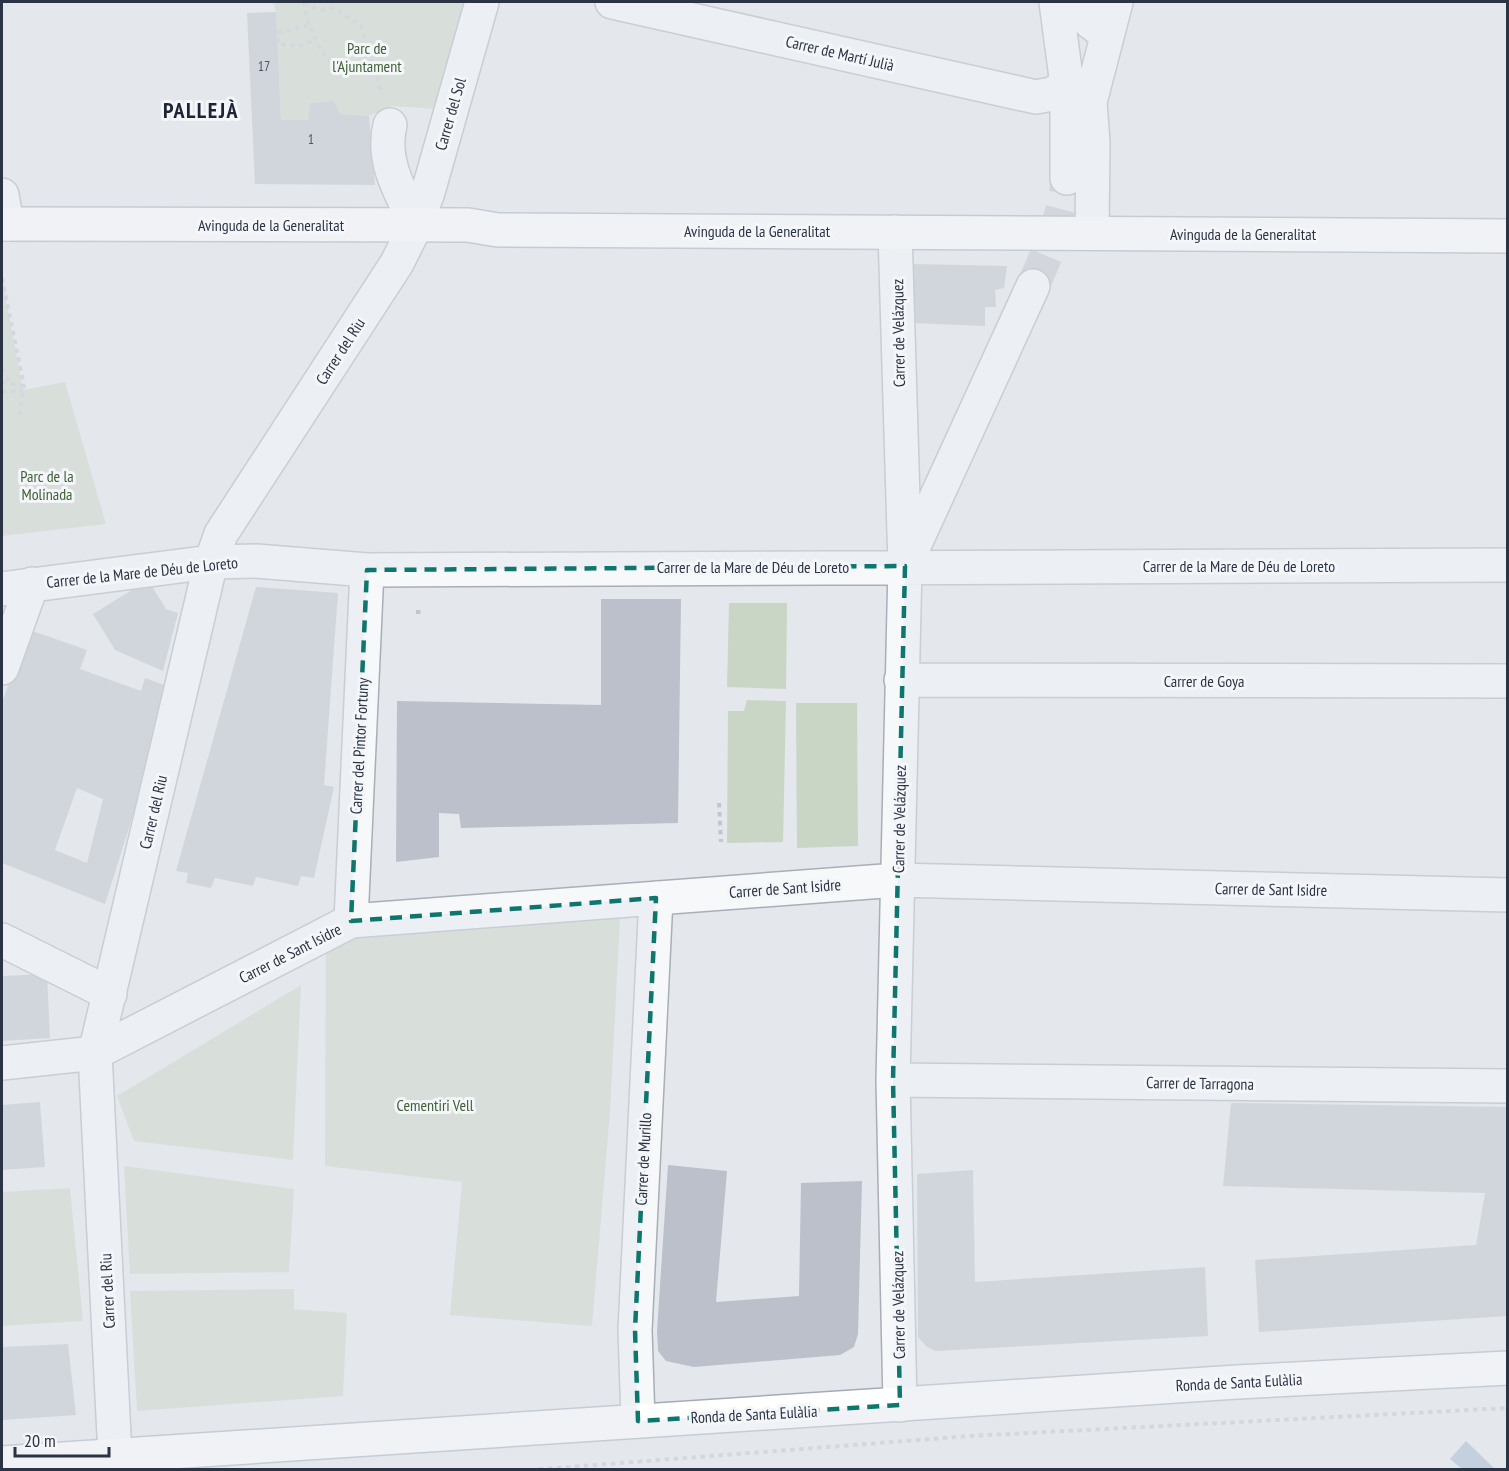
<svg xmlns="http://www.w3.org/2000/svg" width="1509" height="1471" viewBox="0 0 1509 1471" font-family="'PT Sans Narrow',sans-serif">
	<rect width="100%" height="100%" fill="#e4e7ec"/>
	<!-- green -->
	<path fill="#c9d6c5" d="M 273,2 L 482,2 L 451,110 L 392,106 L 369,116 L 341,114 L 334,101 L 310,103 L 308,120 L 281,120 L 276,12 Z
		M 2,278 L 23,390 L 65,382 L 106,524 L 2,536 Z
		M 729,603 L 787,603 L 786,689 L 727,687 Z
		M 747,700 L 786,701 L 783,842 L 727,843 L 728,711 L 744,711 Z
		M 796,703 L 857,703 L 858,846 L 797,848 Z
		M 621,901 L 610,1112 L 592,1326 L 450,1315 L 462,1182 L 325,1166 L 326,934 Z
		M 301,985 L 293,1160 L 134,1141 L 117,1096 Z
		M 124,1166 L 294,1189 L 289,1272 L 130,1274 Z
		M 70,1188 L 83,1321 L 2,1326 L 2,1192 Z
		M 294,1289 L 294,1309 L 347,1313 L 343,1396 L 137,1411 L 130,1291 Z"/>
	<!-- water -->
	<path fill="#9fb4cc" d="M 1466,1441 L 1495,1469 L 1462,1469 L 1450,1459 Z"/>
	<!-- building -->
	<path fill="#bbc0ca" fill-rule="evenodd" d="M 276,12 L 281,120 L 308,120 L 310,103 L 334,101 L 341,114 L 369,116 L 375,185 L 255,184 L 247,13 Z
		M 914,264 L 1007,266 L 1004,288 L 995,290 L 996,307 L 985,307 L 985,326 L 912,323 Z
		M 148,580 L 166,609 L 178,613 L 163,671 L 115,650 L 93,614 Z
		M 256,587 L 338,593 L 324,785 L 334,787 L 314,878 L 301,876 L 298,886 L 256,877 L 253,886 L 215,878 L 211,888 L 186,883 L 188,873 L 176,871 Z
		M 601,599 L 681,599 L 678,823 L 461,828 L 459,814 L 439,813 L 439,857 L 396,862 L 397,701 L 601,705 Z
		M 27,629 L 87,650 L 80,669 L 141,691 L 145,678 L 164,685 L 134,812 L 105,904 L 2,863 L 2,703 ZM 77,788 L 103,799 L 87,863 L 55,850 Z
		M 47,974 L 50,1038 L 2,1041 L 2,976 Z
		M 40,1102 L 45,1167 L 2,1170 L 2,1105 Z
		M 1231,1103 L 1508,1107 L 1508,1316 L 1259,1332 L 1255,1260 L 1476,1245 L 1485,1193 L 1223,1186 Z
		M 668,1165 L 727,1171 L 716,1302 L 799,1296 L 801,1183 L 862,1181 L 858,1334 L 854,1347 L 840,1355 L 694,1367 L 666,1361 L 658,1351 L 657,1331 Z
		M 973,1170 L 975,1282 L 1205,1267 L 1208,1336 L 935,1351 L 926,1346 L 918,1337 L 917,1174 Z
		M 68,1344 L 76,1415 L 2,1420 L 2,1347 Z"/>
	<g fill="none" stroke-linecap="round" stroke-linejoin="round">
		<!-- minor-tunnel -->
		<path stroke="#bfc3cb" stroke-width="33" stroke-dasharray="33 16" stroke-linecap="butt" d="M 1033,286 C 1048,251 1065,215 1067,178"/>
		<!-- minor casing -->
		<g stroke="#a9aeb7" stroke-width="36">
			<path id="minor" d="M 612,2 L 1036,97 L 1052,94 L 1067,85
				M 1056,2 L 1067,85 L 1067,178
				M 1088,2 L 1089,21 L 1107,35
				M 390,125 C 381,162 401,192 416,225
				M 2,195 L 7,224
				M 895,232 L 905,566 L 893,1080 L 900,1405
				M 1092,233 L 1093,143 L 1090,102 L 1116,2
				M 908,559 L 1033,286
				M 2,589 L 211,562 L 256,561 L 367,570 L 1508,565
				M 2,668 L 32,584
				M 901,680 L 1508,681
				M 351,921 L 367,570
				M 2,940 L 110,994
				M 2,1063 L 95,1053 L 351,921 L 897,880 L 1508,895
				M 893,1080 L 1508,1086
				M 638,1421 L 635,1330 L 656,898
				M 115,1456 L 95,1053 L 211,562 L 221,534 L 397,263 L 416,225 L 428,192 L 482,2"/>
		</g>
		<!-- major casing -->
		<g stroke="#a3abb8" stroke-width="36">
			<path id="major" d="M 2,224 L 468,225 L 498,230 L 1508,236
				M 2,1463 L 1237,1382 L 1508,1368"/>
		</g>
		<!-- path -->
		<path stroke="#c2c5cb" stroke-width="4" stroke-dasharray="4.5 4.5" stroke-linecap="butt" d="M 304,2 C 307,20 317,54 335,64 C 347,72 363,72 377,74
			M 305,2 L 318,10 L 334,8 L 361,26 L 382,95
			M 308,25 L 278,33 L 278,44 C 295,45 302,50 315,37
			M 2,278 L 24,386 L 19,416
			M 2,369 L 10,384
			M 2,382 L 24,386
			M 2,392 L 23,390
			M 416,612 L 422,612
			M 719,803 L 721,842
			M 530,1470 L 970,1436 L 1508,1408"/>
		<!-- minor -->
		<use href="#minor" stroke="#f7f8fa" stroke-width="33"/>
		<!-- major -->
		<use href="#major" stroke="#fff" stroke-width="33"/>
	</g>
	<!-- marked area -->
	<path d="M0 0H1509V1471H0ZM 905,566 L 893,1080 L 900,1405 L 638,1421 L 635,1330 L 656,898 L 351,921 L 367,570 Z" fill="#e4e7ec" fill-opacity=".55" fill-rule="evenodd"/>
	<path fill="none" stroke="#0f766e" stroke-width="4.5" stroke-dasharray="12 8" stroke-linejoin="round" d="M 905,566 L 893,1080 L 900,1405 L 638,1421 L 635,1330 L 656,898 L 351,921 L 367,570 Z"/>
	<g text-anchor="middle" stroke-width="6" stroke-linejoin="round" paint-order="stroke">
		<!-- number labels -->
		<g font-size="14" fill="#4f5766">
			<text x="264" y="71">17</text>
			<text x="311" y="144">1</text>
		</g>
		<!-- park labels -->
		<g font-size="16" fill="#3f6138" stroke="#f4f6f9">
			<text x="367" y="54">Parc de<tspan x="367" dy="18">l'Ajuntament</tspan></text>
			<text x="47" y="482">Parc de la<tspan x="47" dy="18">Molinada</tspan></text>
			<text x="435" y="1111">Cementiri Vell</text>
		</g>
		<!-- street labels -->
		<g font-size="16" fill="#2b3445" stroke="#f4f6f9">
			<text transform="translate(840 53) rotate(13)" y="6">Carrer de Martí Julià</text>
			<text transform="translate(450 114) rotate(-74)" y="6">Carrer del Sol</text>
			<text x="271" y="231">Avinguda de la Generalitat</text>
			<text x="757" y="237">Avinguda de la Generalitat</text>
			<text x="1243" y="240">Avinguda de la Generalitat</text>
			<text transform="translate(898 333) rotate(-91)" y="6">Carrer de Velázquez</text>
			<text transform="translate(340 351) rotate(-57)" y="6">Carrer del Riu</text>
			<text x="1239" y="572">Carrer de la Mare de Déu de Loreto</text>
			<text x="753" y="573">Carrer de la Mare de Déu de Loreto</text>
			<text transform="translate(142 572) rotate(-6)" y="6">Carrer de la Mare de Déu de Loreto</text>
			<text x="1204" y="687">Carrer de Goya</text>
			<text transform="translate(359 746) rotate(-87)" y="6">Carrer del Pintor Fortuny</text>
			<text transform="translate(153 812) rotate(-77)" y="6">Carrer del Riu</text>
			<text transform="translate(899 819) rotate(-89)" y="6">Carrer de Velázquez</text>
			<text transform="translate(785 888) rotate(-4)" y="6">Carrer de Sant Isidre</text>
			<text transform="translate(1271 889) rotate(1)" y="6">Carrer de Sant Isidre</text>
			<text transform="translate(290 953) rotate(-27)" y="6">Carrer de Sant Isidre</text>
			<text transform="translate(1200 1083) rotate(1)" y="6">Carrer de Tarragona</text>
			<text transform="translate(643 1159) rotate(-87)" y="6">Carrer de Murillo</text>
			<text transform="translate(107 1291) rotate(-93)" y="6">Carrer del Riu</text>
			<text transform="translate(898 1305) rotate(-91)" y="6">Carrer de Velázquez</text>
			<text transform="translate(1239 1382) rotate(-3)" y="6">Ronda de Santa Eulàlia</text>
			<text transform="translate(754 1414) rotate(-3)" y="6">Ronda de Santa Eulàlia</text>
		</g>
		<!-- district labels -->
		<g font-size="22" font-weight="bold" letter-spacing="1.5" fill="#1d2536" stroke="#f4f6f9">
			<text x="201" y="118">PALLEJÀ</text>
		</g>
	</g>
	<!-- border -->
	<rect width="1509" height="1471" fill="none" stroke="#2b3445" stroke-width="6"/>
	<!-- scale -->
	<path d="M15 1447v9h94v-9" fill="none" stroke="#2b3445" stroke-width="3"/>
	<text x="24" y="1447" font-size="18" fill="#2b3445" stroke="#f4f6f9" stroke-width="4.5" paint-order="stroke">20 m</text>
</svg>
